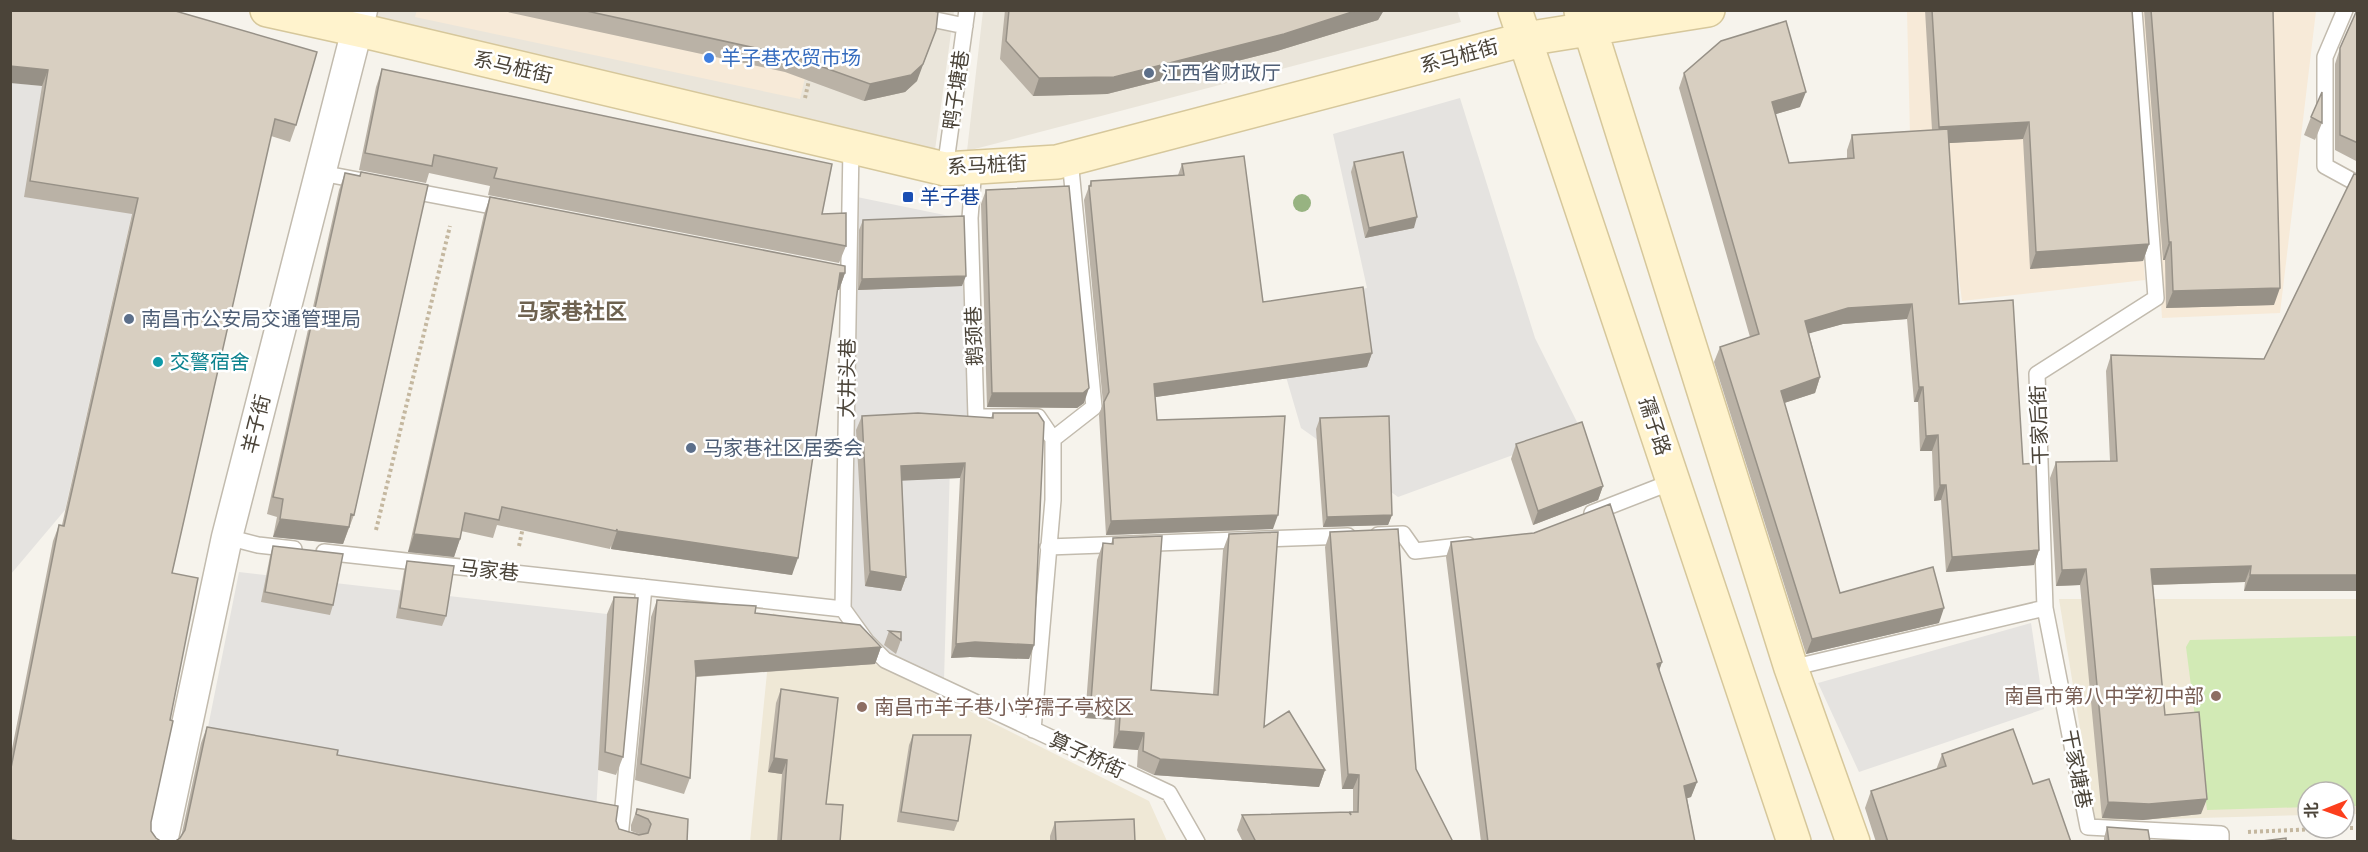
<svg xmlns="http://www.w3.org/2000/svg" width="2368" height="852" viewBox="0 0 2368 852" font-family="'Sofia Sans Condensed','Noto Sans SC',sans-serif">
	<rect width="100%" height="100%" fill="#f6f3ec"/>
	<!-- residential -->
	<path fill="#eae5da" d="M 376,10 L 954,11 L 935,150 L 374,20 Z
		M 1457,10 L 1461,22 L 967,151 L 983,11 Z"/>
	<!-- commercial -->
	<path fill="#f7ead8" d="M 417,10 L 821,11 L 800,99 L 415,17 Z
		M 1907,11 L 2125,11 L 2145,280 L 1962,301 L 1943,155 L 1910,135 Z
		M 2142,11 L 2316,11 L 2280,313 L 2162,318 Z"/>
	<!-- education -->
	<path fill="#efe8d6" d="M 2059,599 L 2357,599 L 2357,814 L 2344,814 L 2344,792 L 2308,792 L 2308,815 L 2095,821 Z
		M 773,613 L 1149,801 L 1167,841 L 750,842 Z"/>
	<!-- green -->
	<path fill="#d2eab5" d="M 2357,636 L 2357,806 L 2344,806 L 2344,792 L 2308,792 L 2308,807 L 2207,810 L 2186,647 L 2190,640 Z"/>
	<!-- parking -->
	<path fill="#e5e3e0" d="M 11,83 L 42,86 L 132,213 L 65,510 L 11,574 Z
		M 1460,98 L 1535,338 L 1581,430 L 1398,497 L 1301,428 L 1277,346 L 1273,302 L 1367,288 L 1333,134 Z
		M 857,197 L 964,219 L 970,423 L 951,429 L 944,681 L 887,657 L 849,607 Z
		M 239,572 L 607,614 L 596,813 L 206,737 Z
		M 2031,623 L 2044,709 L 1859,772 L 1818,683 Z"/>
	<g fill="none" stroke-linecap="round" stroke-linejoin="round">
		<!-- lane casing -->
		<g stroke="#c2bbae" stroke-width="18">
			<path id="lane" d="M 888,10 L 965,26
				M 2345,10 L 2325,57 L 2325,166 L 2358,184
				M 974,167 L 970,218 L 976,417 L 1038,417 L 1053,439
				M 945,169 L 967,10
				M 321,173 L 363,181
				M 407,190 L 507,209
				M 1592,513 L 1674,481
				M 1378,535 L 1403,534 L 1415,551 L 1468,545
				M 227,537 L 258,545 L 294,549
				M 1048,547 L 1348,536
				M 324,552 L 843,609
				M 2045,608 L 2088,827 L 2221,834 L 2221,842
				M 843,609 L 851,147
				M 843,609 L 866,641 L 885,660 L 1169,793 L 1197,842
				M 1791,668 L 2045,608 L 2037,374 L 2156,298 L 2134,10
				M 1033,730 L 1053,500 L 1053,439 L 1094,407 L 1070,159
				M 636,842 L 620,838 L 644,587"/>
		</g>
		<!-- street casing -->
		<g stroke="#c2bbae" stroke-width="33">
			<path id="street" d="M 162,842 L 227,537 L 362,10"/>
		</g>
		<!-- secondary casing -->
		<g stroke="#d6c79b" stroke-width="36">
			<path id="secondary" d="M 267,10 L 376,34 L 945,169 L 1057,162 L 1526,39 L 1708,10
				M 1515,10 L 1794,842
				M 1581,11 L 1590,29 L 1791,668 L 1853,842"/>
		</g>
		<!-- path -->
		<path stroke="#c4b79f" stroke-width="4" stroke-dasharray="3 3" stroke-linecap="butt" d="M 805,98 L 810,76
			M 376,530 L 450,226
			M 519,546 L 523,527
			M 2344,828 L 2358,828
			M 2248,832 L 2341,828"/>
		<!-- lane -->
		<use href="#lane" stroke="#fff" stroke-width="15"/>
		<!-- street -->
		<use href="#street" stroke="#fff" stroke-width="30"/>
		<!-- secondary -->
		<use href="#secondary" stroke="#fff3cd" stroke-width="33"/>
	</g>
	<!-- trees -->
	<circle fill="#97b381" cx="1302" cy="203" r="9"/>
	<!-- wall -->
	<path fill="#bab2a6" d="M 10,10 L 296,125 L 290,142 L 271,136 L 172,573 L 151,822 L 151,831 L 156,838 L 162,842 L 10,842 L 10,759 L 53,541 L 59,525 L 62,525 L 132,214 L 24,197 L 42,86 Z
		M 498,10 L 929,10 L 917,81 L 905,92 L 864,101 L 785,72 Z
		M 1005,10 L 1384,10 L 1378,20 L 1277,51 L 1107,94 L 1033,96 L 1000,59 Z
		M 1925,10 L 2132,10 L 2149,244 L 2143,261 L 2030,269 L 2023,139 L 1948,143 L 1959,304 L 2023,464 L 2039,550 L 2034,565 L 1946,572 L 1941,500 L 1934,501 L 1932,451 L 1920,451 L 1918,402 L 1914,402 L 1907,319 L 1843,324 L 1809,333 L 1820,377 L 1815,393 L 1784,403 L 1840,593 L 1939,623 L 1806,654 L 1714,362 L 1720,347 L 1750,337 L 1679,88 L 1684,73 L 1800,107 L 1775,114 L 1789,163 L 1847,158 L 1847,150 L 1852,135 L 1932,130 Z
		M 2144,10 L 2273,10 L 2274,305 L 2166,308 L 2165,260 L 2163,260 Z
		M 2358,10 L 2358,162 L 2335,150 L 2335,64 L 2340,48 Z
		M 382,69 L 822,214 L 846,246 L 839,263 L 488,195 L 490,186 L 429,173 L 426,183 L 359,170 L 376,87 Z
		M 2311,117 L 2322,123 L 2315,140 L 2304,135 Z
		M 1354,162 L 1414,228 L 1365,238 L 1351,172 Z
		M 1182,164 L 1263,302 L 1372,353 L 1367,367 L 1155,397 L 1157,420 L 1273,529 L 1106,535 L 1099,415 L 1103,403 L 1084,200 L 1091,181 L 1178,175 Z
		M 361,172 L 354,515 L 343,544 L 273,537 L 277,517 L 267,514 L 339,190 L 345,173 L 360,176 Z
		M 986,190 L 1084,403 L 1077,408 L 987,407 L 981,204 Z
		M 490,197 L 845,273 L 839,290 L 837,290 L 792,575 L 611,549 L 611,546 L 610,549 L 497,525 L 493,538 L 461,531 L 460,539 L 454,557 L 408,552 L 484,214 Z
		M 863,220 L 962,286 L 858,290 L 859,230 Z
		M 2111,355 L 2358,591 L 2244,591 L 2245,582 L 2153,585 L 2165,715 L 2201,814 L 2143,820 L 2102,818 L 2080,585 L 2056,586 L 2050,478 L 2056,462 L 2110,461 L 2106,371 Z
		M 993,413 L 1034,645 L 1029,659 L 970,657 L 951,658 L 960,478 L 902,480 L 906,577 L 901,591 L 865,586 L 856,430 L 862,416 L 991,418 Z
		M 1320,418 L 1392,515 L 1388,525 L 1323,527 L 1316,429 Z
		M 1516,444 L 1603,486 L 1598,500 L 1533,525 L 1511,459 Z
		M 1330,532 L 1416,769 L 1453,842 L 1243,842 L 1237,830 L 1242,815 L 1350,814 L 1350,812 L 1353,812 L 1353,789 L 1342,789 L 1325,547 Z
		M 1229,534 L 1264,727 L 1325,770 L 1319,787 L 1154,775 L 1137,767 L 1138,750 L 1113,748 L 1115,720 L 1085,718 L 1097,560 L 1103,543 L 1111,544 L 1113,538 L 1151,690 L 1213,694 L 1223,550 Z
		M 1451,542 L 1662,662 L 1659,670 L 1697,782 L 1691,797 L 1687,798 L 1695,842 L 1481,842 L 1446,557 Z
		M 273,546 L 333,605 L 330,615 L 261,602 L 270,556 Z
		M 407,561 L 446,616 L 442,626 L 396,618 L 404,571 Z
		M 614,597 L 623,757 L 616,775 L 598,770 L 607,614 Z
		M 657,600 L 755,613 L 881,647 L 875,664 L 696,677 L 690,778 L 684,794 L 635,780 L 651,617 Z
		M 889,631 L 901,640 L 896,654 L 884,645 Z
		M 781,689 L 826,804 L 840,842 L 777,842 L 782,774 L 768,772 L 776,703 Z
		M 207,727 L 337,755 L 616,821 L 619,829 L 639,835 L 642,835 L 631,831 L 631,825 L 637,809 L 687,842 L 181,837 L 201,743 Z
		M 913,735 L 958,821 L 954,831 L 897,822 L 909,745 Z
		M 1942,754 L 2033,784 L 2071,842 L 1876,842 L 1865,808 L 1871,791 L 1936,770 Z
		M 1055,822 L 1135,842 L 1050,842 L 1050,836 Z
		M 2107,827 L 2150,842 L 2104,842 L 2104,838 Z"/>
	<!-- shaded-wall -->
	<path fill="#979187" d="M 1358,10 L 1384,10 L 1378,20 L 1277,51 L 1107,94 L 1033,96 L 1039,78 Z
		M 936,30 L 917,81 L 905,92 L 864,101 L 870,84 Z
		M 10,66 L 48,70 L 42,86 L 10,83 Z
		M 1806,92 L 1800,107 L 1766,117 L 1772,102 Z
		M 2029,122 L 2023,139 L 1933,144 L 1939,127 Z
		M 1417,217 L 1414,228 L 1365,238 L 1369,228 Z
		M 2169,242 L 2171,242 L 2165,260 L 2163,260 Z
		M 2149,244 L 2143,261 L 2030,269 L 2036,252 Z
		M 840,273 L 845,273 L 839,290 L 833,290 Z
		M 966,276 L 962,286 L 858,290 L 862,279 Z
		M 2280,288 L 2274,305 L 2166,308 L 2173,291 Z
		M 1912,304 L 1907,319 L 1843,324 L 1800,336 L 1805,321 L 1848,308 Z
		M 1372,353 L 1367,367 L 1149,398 L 1154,384 Z
		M 1820,377 L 1815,393 L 1775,406 L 1781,391 Z
		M 1919,387 L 1923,387 L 1918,402 L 1914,402 Z
		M 1089,388 L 1084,403 L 1077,408 L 987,407 L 992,393 Z
		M 1938,435 L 1932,451 L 1920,451 L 1926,436 Z
		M 965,463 L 960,478 L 896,481 L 901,466 Z
		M 1940,485 L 1946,485 L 1941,500 L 1934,501 Z
		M 1603,486 L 1598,500 L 1533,525 L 1538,511 Z
		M 1278,515 L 1273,529 L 1106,535 L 1111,521 Z
		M 1392,515 L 1388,525 L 1323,527 L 1327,517 Z
		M 280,519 L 349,527 L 343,544 L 273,537 Z
		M 617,531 L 798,558 L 792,575 L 611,549 Z
		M 414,534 L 460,539 L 454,557 L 408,552 Z
		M 2039,550 L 2034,565 L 1946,572 L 1952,557 Z
		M 2251,566 L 2245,582 L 2146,585 L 2151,569 Z
		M 2086,569 L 2080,585 L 2056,586 L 2062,570 Z
		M 870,571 L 906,577 L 901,591 L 865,586 Z
		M 2250,575 L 2358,575 L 2358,591 L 2244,591 Z
		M 1944,608 L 1939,623 L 1806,654 L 1812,639 Z
		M 975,642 L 1034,645 L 1029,659 L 970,657 L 951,658 L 956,644 Z
		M 881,647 L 875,664 L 689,677 L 695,661 Z
		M 1662,662 L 1657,677 L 1657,664 Z
		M 1091,701 L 1121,703 L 1115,720 L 1085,718 Z
		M 1119,731 L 1144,733 L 1138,750 L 1113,748 Z
		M 774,758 L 787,760 L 782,774 L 768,772 Z
		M 1160,759 L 1325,770 L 1319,787 L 1154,775 Z
		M 1348,774 L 1359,775 L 1353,789 L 1342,789 Z
		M 1697,782 L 1691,797 L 1679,801 L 1684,786 Z
		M 2207,799 L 2201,814 L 2143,820 L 2102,818 L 2108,802 Z"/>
	<!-- building -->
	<path fill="#d8cfc1" stroke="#979187" stroke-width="1.5" d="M 10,10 L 172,10 L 317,52 L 296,125 L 275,119 L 172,573 L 198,578 L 170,720 L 173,721 L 151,822 L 151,831 L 156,838 L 162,842 L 22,842 L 10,839 L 10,773 L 59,525 L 64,526 L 138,198 L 30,181 L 48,70 L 10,66 Z
		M 582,10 L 929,10 L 938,12 L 936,30 L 923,64 L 911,75 L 870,84 L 792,56 Z
		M 1009,10 L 1358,10 L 1284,34 L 1114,77 L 1039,78 L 1006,41 Z
		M 1932,10 L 2132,10 L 2149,244 L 2036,252 L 2029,122 L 1939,127 Z
		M 2151,10 L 2273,10 L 2280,288 L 2173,291 L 2171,242 L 2169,242 Z
		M 2357,10 L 2358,10 L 2358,143 L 2340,135 L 2340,48 Z
		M 1786,21 L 1806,92 L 1772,102 L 1789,163 L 1854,158 L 1852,135 L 1948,129 L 1959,304 L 2013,300 L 2023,464 L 2036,463 L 2039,550 L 1952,557 L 1946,485 L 1940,485 L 1938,435 L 1926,436 L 1923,387 L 1919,387 L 1912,304 L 1848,308 L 1805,321 L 1820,377 L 1781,391 L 1840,593 L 1933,567 L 1944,608 L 1812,639 L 1720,347 L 1759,334 L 1684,73 L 1721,41 Z
		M 382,69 L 832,164 L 822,214 L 846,213 L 846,246 L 494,178 L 497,168 L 434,155 L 432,166 L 365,153 Z
		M 2322,92 L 2322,123 L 2311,117 Z
		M 1403,152 L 1417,217 L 1369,228 L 1354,162 Z
		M 1244,156 L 1263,302 L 1363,287 L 1372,353 L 1154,384 L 1157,420 L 1285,416 L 1278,515 L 1111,521 L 1104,402 L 1109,392 L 1089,186 L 1091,186 L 1091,181 L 1184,175 L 1182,164 Z
		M 361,172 L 428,185 L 354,515 L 351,514 L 349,527 L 280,519 L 283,499 L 273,497 L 345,173 L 360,176 Z
		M 2354,174 L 2358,175 L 2358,575 L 2250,575 L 2251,566 L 2151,569 L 2165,715 L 2199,712 L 2207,799 L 2149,804 L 2108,802 L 2086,569 L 2062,570 L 2056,462 L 2117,461 L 2111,355 L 2264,359 Z
		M 1069,186 L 1089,388 L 1083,393 L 992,393 L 986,190 Z
		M 490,197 L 845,266 L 845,273 L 840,273 L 798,558 L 617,531 L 617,529 L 616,531 L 502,507 L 499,520 L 465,513 L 460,539 L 414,534 Z
		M 964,216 L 966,276 L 862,279 L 863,220 Z
		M 918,413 L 993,418 L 993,413 L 1038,413 L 1044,422 L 1034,645 L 975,642 L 956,644 L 965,463 L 901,466 L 906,577 L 870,571 L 862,416 Z
		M 1389,416 L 1392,515 L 1327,517 L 1320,418 Z
		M 1582,422 L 1603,486 L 1538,511 L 1516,444 Z
		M 1610,504 L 1662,662 L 1657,664 L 1697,782 L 1684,786 L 1695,842 L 1488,842 L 1451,542 L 1534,533 Z
		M 1398,529 L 1416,769 L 1453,842 L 1256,842 L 1242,815 L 1349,812 L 1351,815 L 1350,812 L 1358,812 L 1359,775 L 1348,774 L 1330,532 Z
		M 1278,532 L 1264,727 L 1289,711 L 1325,770 L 1160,759 L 1143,751 L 1144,733 L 1119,731 L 1121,703 L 1091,701 L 1103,543 L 1113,544 L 1113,538 L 1162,536 L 1151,690 L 1218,695 L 1229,534 Z
		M 273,546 L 343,554 L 333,605 L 265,592 Z
		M 407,561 L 454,566 L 446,616 L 400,608 Z
		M 614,597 L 638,598 L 623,757 L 605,752 Z
		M 657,600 L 756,606 L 755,613 L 860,625 L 881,647 L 695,661 L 696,674 L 690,778 L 641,764 Z
		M 889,631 L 901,632 L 901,640 Z
		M 781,689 L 838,698 L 826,804 L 843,805 L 840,842 L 781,842 L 787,760 L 774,758 Z
		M 207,727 L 338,750 L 337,755 L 618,806 L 616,821 L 619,829 L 639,835 L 648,833 L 651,824 L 648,819 L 636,814 L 637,809 L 688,819 L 687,842 L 174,842 L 180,838 L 185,830 Z
		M 2013,729 L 2033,784 L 2049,779 L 2071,842 L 1888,842 L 1871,791 L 1946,766 L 1942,754 Z
		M 913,735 L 971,735 L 958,821 L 901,812 Z
		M 1134,819 L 1135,842 L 1056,842 L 1055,822 Z
		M 2107,827 L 2148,830 L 2150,842 L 2109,842 Z
		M 2286,838 L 2286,842 L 2254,842 Z"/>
	<!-- markers -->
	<circle fill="#3f7fe0" stroke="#fff" stroke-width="2" cx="709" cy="58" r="6"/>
	<g fill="#5c6f8a" stroke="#fff" stroke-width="2">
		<circle cx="1149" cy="73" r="6"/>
		<circle cx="129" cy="319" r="6"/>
		<circle cx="691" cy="448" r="6"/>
	</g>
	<rect fill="#1a4fb4" stroke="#fff" stroke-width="2" x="902" y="191" width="12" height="12" rx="3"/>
	<circle fill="#0f9aa8" stroke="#fff" stroke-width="2" cx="158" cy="362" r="6"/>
	<g fill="#8d6e63" stroke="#fff" stroke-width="2">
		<circle cx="2216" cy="696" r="6"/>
		<circle cx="862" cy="707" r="6"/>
	</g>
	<g text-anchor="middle" stroke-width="5" stroke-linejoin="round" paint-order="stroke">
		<!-- street labels -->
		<g font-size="20" fill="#4b4439" stroke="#fff">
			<text transform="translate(1459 56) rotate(-15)" y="7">系马桩街</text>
			<text transform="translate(513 67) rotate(13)" y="7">系马桩街</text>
			<text transform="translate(956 90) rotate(-82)" y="7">鸭子塘巷</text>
			<text transform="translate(987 165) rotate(-3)" y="7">系马桩街</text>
			<text transform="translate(974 336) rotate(-92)" y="7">鹅颈巷</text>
			<text transform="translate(847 378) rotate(-89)" y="7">大井头巷</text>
			<text transform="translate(256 424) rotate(-76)" y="7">羊子街</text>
			<text transform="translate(2039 425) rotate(-92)" y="7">干家后街</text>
			<text transform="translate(1655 426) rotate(72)" y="7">孺子路</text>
			<text transform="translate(489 570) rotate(6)" y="7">马家巷</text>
			<text transform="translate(1087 755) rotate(25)" y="7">算子桥街</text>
			<text transform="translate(2077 769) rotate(79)" y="7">干家塘巷</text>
		</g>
		<!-- shop labels -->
		<g font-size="20" fill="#366cbe" stroke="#fff" text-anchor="start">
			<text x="721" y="65">羊子巷农贸市场</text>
		</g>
		<!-- service labels -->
		<g font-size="20" fill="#4e5e75" stroke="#fff" text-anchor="start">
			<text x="1161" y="80">江西省财政厅</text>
			<text x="141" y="326">南昌市公安局交通管理局</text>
			<text x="703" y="455">马家巷社区居委会</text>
		</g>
		<!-- transit labels -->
		<g font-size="20" fill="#164399" stroke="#fff" text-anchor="start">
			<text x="920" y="204">羊子巷</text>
		</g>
		<!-- culture labels -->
		<g font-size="20" fill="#0d838f" stroke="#fff" text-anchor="start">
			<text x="170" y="369">交警宿舍</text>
		</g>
		<!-- education labels -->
		<g font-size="20" fill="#785e54" stroke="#fff" text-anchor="end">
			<text x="2204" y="703">南昌市第八中学初中部</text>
			<text x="874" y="714" text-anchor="start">南昌市羊子巷小学孺子亭校区</text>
		</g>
		<!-- quarter labels -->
		<g font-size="22" font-weight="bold" fill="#6e6250" stroke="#fff">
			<text x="572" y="319">马家巷社区</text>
		</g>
	</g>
	<!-- border -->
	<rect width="2368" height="852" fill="none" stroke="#4b4439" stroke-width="24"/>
	<!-- north arrow -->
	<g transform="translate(2326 810) rotate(269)"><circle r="28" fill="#ffffff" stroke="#b7b4b0" stroke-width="1.5"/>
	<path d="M0-4.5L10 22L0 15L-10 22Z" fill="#fc3f1d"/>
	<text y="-9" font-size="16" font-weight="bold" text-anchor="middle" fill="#4b4439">北</text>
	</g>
</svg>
